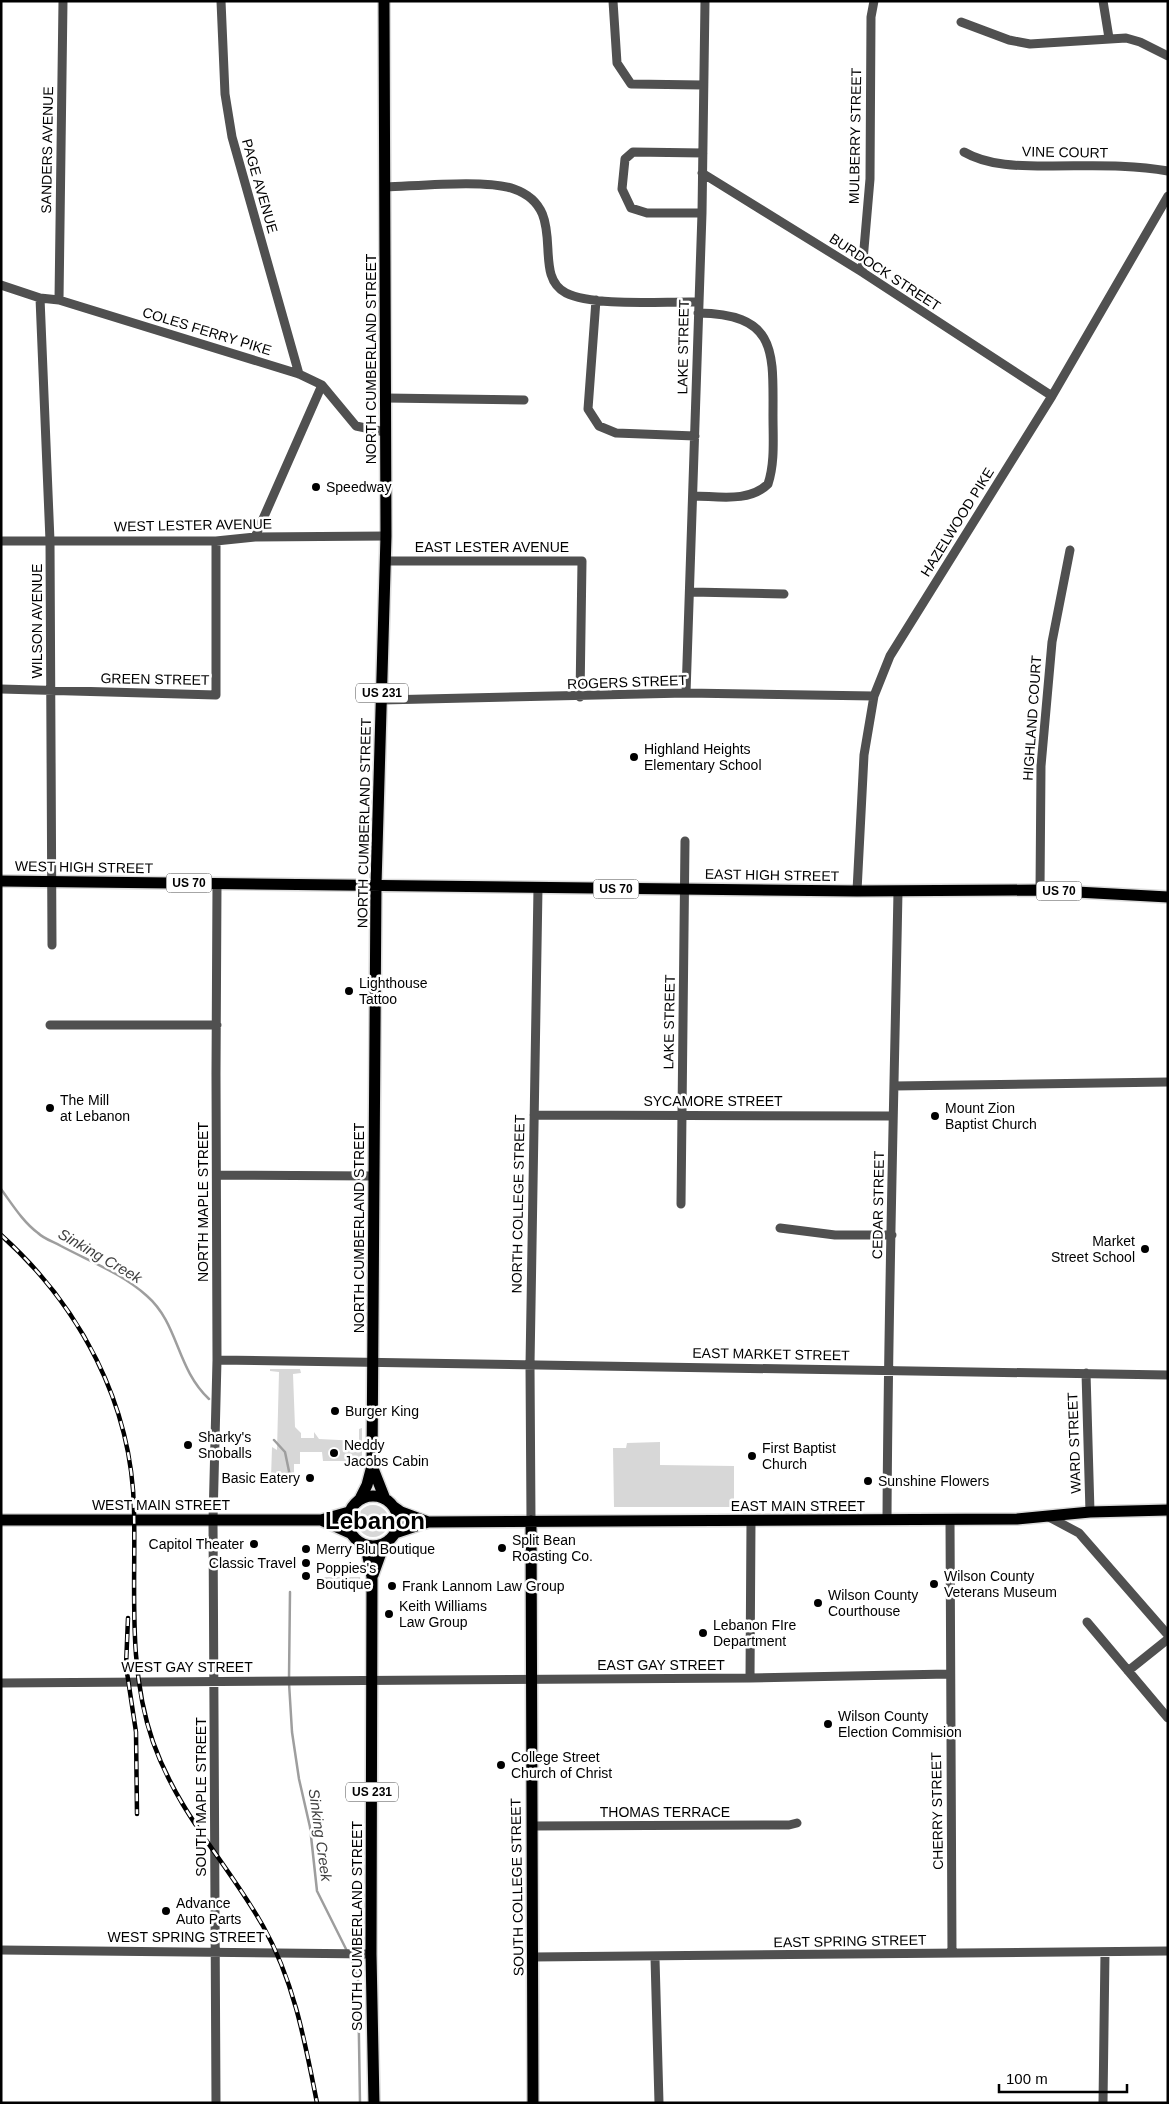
<svg xmlns="http://www.w3.org/2000/svg" width="1169" height="2104" viewBox="0 0 1169 2104" font-family="Helvetica,sans-serif">
	<rect width="100%" height="100%" fill="#fff"/>
	<!-- green -->
	<path fill="#d7d7d7" d="M 270,1369 L 300,1369 L 301,1373 L 293,1374 L 295,1427 L 301,1433 L 301,1438 L 314,1438 L 314,1432 L 319,1439 L 359,1441 L 359,1429 L 362,1428 L 362,1461 L 323,1461 L 322,1452 L 300,1452 L 300,1464 L 294,1464 L 294,1479 L 271,1478 L 272,1447 L 277,1450 L 279,1372 L 270,1371 Z
		M 660,1442 L 660,1465 L 734,1466 L 734,1499 L 737,1499 L 736,1507 L 614,1507 L 613,1448 L 626,1448 L 627,1443 Z
		M357 1521a16 16 0 1 1 32 0a16 16 0 1 1-32 0Z
		M 322,1577 L 360,1577 L 362,1587 L 355,1586 L 355,1580 L 322,1580 Z"/>
	<g fill="none" stroke-linecap="round" stroke-linejoin="round">
		<!-- stream -->
		<path stroke="#9e9e9e" stroke-width="2.5" d="M 1,1189 C 12,1204 23,1222 38,1233 C 44,1239 54,1242 61,1246 C 89,1261 123,1274 147,1296 C 179,1324 176,1368 209,1399
			M 274,1440 L 285,1452 L 290,1476
			M 289,1678 L 290,1592
			M 289,1683 L 292,1732 L 299,1779 L 310,1827 L 317,1891 L 347,1951
			M 350,1956 L 358,1979 L 360,2103"/>
		<!-- major casing -->
		<g stroke="#dbdbdb" stroke-width="14">
			<path id="major" d="M 1,881 L 857,891 L 1040,890 L 1168,897
				M 372,1466 L 385,1499
				M348 1521a25 25 0 1 1 50 0a25 25 0 1 1-50 0Z
				M 360,1499 L 367,1485 L 372,1466 L 376,885 L 386,536 L 384,1
				M 394,1507 L 401,1512 L 428,1522
				M 1,1520 L 321,1520 L 349,1512
				M 321,1520 L 350,1533
				M 531,1521 L 533,2103
				M 395,1533 L 428,1522 L 1017,1519 L 1090,1512 L 1168,1510
				M 360,1543 L 367,1552 L 372,1577 L 371,1954 L 374,2103
				M 373,1575 L 382,1550 L 389,1540"/>
		</g>
		<!-- minor -->
		<path stroke="#505050" stroke-width="9" d="M 221,1 L 225,94 L 232,137 L 299,374
			M 613,1 L 617,63 L 631,84 L 703,85
			M 1103,1 L 1109,38
			M 961,22 L 1009,40 L 1030,44 L 1126,38 L 1140,42 L 1168,56
			M 964,152 C 990,167 1024,166 1053,166 C 1091,166 1130,164 1168,171
			M 702,173 L 862,272 L 1052,396
			M 386,187 C 417,186 487,179 514,189 C 571,209 529,274 566,293 C 594,307 665,301 698,302
			M 702,213 L 647,213 L 631,208 L 622,189 L 625,159 L 633,152 L 703,153
			M 862,272 L 870,179 L 871,17 L 874,1
			M 1,285 L 40,298 L 59,300 L 299,374 L 322,385 L 356,426 L 385,432
			M 40,298 L 50,541 L 52,945
			M 59,300 L 63,1
			M 596,300 L 588,409 L 599,426 L 616,433 L 695,436
			M 386,398 L 524,400
			M 693,496 C 717,496 749,503 768,484 C 775,463 773,439 773,416 C 773,352 778,314 698,313
			M 255,537 L 322,385
			M 1,541 L 216,541 L 255,537 L 386,536
			M 385,561 L 582,561 L 580,697
			M 691,592 L 784,594
			M 1,689 L 216,695 L 216,541
			M 686,693 L 702,213 L 705,1
			M 382,700 L 686,693 L 874,696
			M 1040,890 L 1041,766 L 1052,642 L 1070,550
			M 857,891 L 864,755 L 874,696 L 890,656 L 1052,396 L 1168,196
			M 50,1025 L 217,1025
			M 894,1086 L 1168,1082
			M 534,1115 L 893,1116
			M 217,1175 L 374,1176
			M 681,1204 L 685,841
			M 780,1228 L 835,1235 L 892,1235
			M 217,1360 L 1168,1375
			M 1086,1373 L 1090,1512
			M 1049,1517 L 1079,1533 L 1168,1635
			M 950,1519 L 952,1953
			M 887,1520 C 888,1310 894,1101 898,891
			M 531,1521 L 530,1365 L 538,888
			M 1087,1622 L 1168,1718
			M 1128,1671 L 1168,1639
			M 750,1678 L 751,1521
			M 1,1683 L 750,1678 L 949,1674
			M 532,1826 L 789,1825 L 797,1823
			M 1,1950 L 371,1954
			M 533,1957 L 1168,1951
			M 655,1958 L 659,2103
			M 216,2103 L 213,1520 L 217,1360 L 216,1074 L 217,884
			M 1103,2103 L 1105,1952"/>
		<!-- major -->
		<use href="#major" stroke="#000" stroke-width="11"/>
		<!-- rail casing -->
		<g stroke="#000" stroke-width="4.5">
			<path id="rail" d="M 1,1235 C 80,1306 132,1404 134,1510 C 136,1588 127,1667 153,1742 C 179,1815 226,1861 263,1926 C 294,1981 305,2042 317,2103
				M 128,1618 L 126,1666 L 136,1732 L 137,1814"/>
		</g>
		<!-- rail -->
		<use href="#rail" stroke="#fff" stroke-width="2.5" stroke-dasharray="8" stroke-linecap="butt"/>
	</g>
	<!-- markers -->
	<g fill="#000" stroke="#fff" stroke-width="2">
		<circle cx="316" cy="487" r="5"/>
		<circle cx="634" cy="757" r="5"/>
		<circle cx="349" cy="991" r="5"/>
		<circle cx="50" cy="1108" r="5"/>
		<circle cx="935" cy="1116" r="5"/>
		<circle cx="1145" cy="1249" r="5"/>
		<circle cx="335" cy="1411" r="5"/>
		<circle cx="188" cy="1445" r="5"/>
		<circle cx="334" cy="1453" r="5"/>
		<circle cx="752" cy="1456" r="5"/>
		<circle cx="310" cy="1478" r="5"/>
		<circle cx="868" cy="1481" r="5"/>
		<circle cx="254" cy="1544" r="5"/>
		<circle cx="502" cy="1548" r="5"/>
		<circle cx="306" cy="1549" r="5"/>
		<circle cx="306" cy="1563" r="5"/>
		<circle cx="306" cy="1576" r="5"/>
		<circle cx="934" cy="1584" r="5"/>
		<circle cx="392" cy="1586" r="5"/>
		<circle cx="818" cy="1603" r="5"/>
		<circle cx="389" cy="1614" r="5"/>
		<circle cx="703" cy="1633" r="5"/>
		<circle cx="828" cy="1724" r="5"/>
		<circle cx="501" cy="1765" r="5"/>
		<circle cx="166" cy="1911" r="5"/>
	</g>
	<g text-anchor="middle" stroke-width="5" stroke-linejoin="round" paint-order="stroke">
		<!-- shield labels -->
		<g fill="#fff" stroke="#4c4c4c" stroke-width="1">
			<rect x="356" y="683.5" width="52" height="19" rx="4"/>
			<rect x="166.5" y="873.5" width="45" height="19" rx="4"/>
			<rect x="593.5" y="879.5" width="45" height="19" rx="4"/>
			<rect x="1036.5" y="881.5" width="45" height="19" rx="4"/>
			<rect x="346" y="1782.5" width="52" height="19" rx="4"/>
		</g>
		<g font-size="12" font-weight="bold" fill="#000">
			<text x="382" y="697">US 231</text>
			<text x="189" y="887">US 70</text>
			<text x="616" y="893">US 70</text>
			<text x="1059" y="895">US 70</text>
			<text x="372" y="1796">US 231</text>
		</g>
		<!-- street labels -->
		<g font-size="14" fill="#000" stroke="#fff">
			<text transform="translate(855 136) rotate(-89)" y="5">MULBERRY STREET</text>
			<text transform="translate(47 150) rotate(-89)" y="5">SANDERS AVENUE</text>
			<text transform="translate(1065 152) rotate(1)" y="5">VINE COURT</text>
			<text transform="translate(260 186) rotate(74)" y="5">PAGE AVENUE</text>
			<text transform="translate(885 272) rotate(33)" y="5">BURDOCK STREET</text>
			<text transform="translate(207 331) rotate(17)" y="5">COLES FERRY PIKE</text>
			<text transform="translate(683 347) rotate(-89)" y="5">LAKE STREET</text>
			<text transform="translate(371 359) rotate(-90)" y="5">NORTH CUMBERLAND STREET</text>
			<text transform="translate(957 522) rotate(-58)" y="5">HAZELWOOD PIKE</text>
			<text transform="translate(193 525) rotate(-1)" y="5">WEST LESTER AVENUE</text>
			<text x="492" y="552">EAST LESTER AVENUE</text>
			<text transform="translate(37 621) rotate(-90)" y="5">WILSON AVENUE</text>
			<text transform="translate(155 679) rotate(1)" y="5">GREEN STREET</text>
			<text transform="translate(627 682) rotate(-2)" y="5">ROGERS STREET</text>
			<text transform="translate(1032 718) rotate(-86)" y="5">HIGHLAND COURT</text>
			<text transform="translate(364 823) rotate(-89)" y="5">NORTH CUMBERLAND STREET</text>
			<text transform="translate(84 867) rotate(1)" y="5">WEST HIGH STREET</text>
			<text transform="translate(772 875) rotate(1)" y="5">EAST HIGH STREET</text>
			<text transform="translate(669 1022) rotate(-89)" y="5">LAKE STREET</text>
			<text x="713" y="1106">SYCAMORE STREET</text>
			<text transform="translate(203 1202) rotate(-90)" y="5">NORTH MAPLE STREET</text>
			<text transform="translate(518 1204) rotate(-89)" y="5">NORTH COLLEGE STREET</text>
			<text transform="translate(878 1205) rotate(-89)" y="5">CEDAR STREET</text>
			<text transform="translate(359 1228) rotate(-90)" y="5">NORTH CUMBERLAND STREET</text>
			<text transform="translate(771 1354) rotate(1)" y="5">EAST MARKET STREET</text>
			<text transform="translate(1074 1443) rotate(-92)" y="5">WARD STREET</text>
			<text x="161" y="1510">WEST MAIN STREET</text>
			<text x="798" y="1511">EAST MAIN STREET</text>
			<text x="661" y="1670">EAST GAY STREET</text>
			<text x="187" y="1672">WEST GAY STREET</text>
			<text transform="translate(201 1797) rotate(-90)" y="5">SOUTH MAPLE STREET</text>
			<text transform="translate(937 1811) rotate(-91)" y="5">CHERRY STREET</text>
			<text x="665" y="1817">THOMAS TERRACE</text>
			<text transform="translate(517 1887) rotate(-91)" y="5">SOUTH COLLEGE STREET</text>
			<text transform="translate(357 1926) rotate(-90)" y="5">SOUTH CUMBERLAND STREET</text>
			<text x="186" y="1942">WEST SPRING STREET</text>
			<text transform="translate(850 1941) rotate(-1)" y="5">EAST SPRING STREET</text>
		</g>
		<!-- poi labels -->
		<g font-size="14" fill="#000" stroke="#fff" text-anchor="start">
			<text x="326" y="492">Speedway</text>
			<text x="644" y="754">Highland Heights<tspan x="644" dy="16">Elementary School</tspan></text>
			<text x="359" y="988">Lighthouse<tspan x="359" dy="16">Tattoo</tspan></text>
			<text x="60" y="1105">The Mill<tspan x="60" dy="16">at Lebanon</tspan></text>
			<text x="945" y="1113">Mount Zion<tspan x="945" dy="16">Baptist Church</tspan></text>
			<text x="1135" y="1246" text-anchor="end">Market<tspan x="1135" dy="16">Street School</tspan></text>
			<text x="345" y="1416">Burger King</text>
			<text x="198" y="1442">Sharky's<tspan x="198" dy="16">Snoballs</tspan></text>
			<text x="344" y="1450">Neddy<tspan x="344" dy="16">Jacobs Cabin</tspan></text>
			<text x="762" y="1453">First Baptist<tspan x="762" dy="16">Church</tspan></text>
			<text x="300" y="1483" text-anchor="end">Basic Eatery</text>
			<text x="878" y="1486">Sunshine Flowers</text>
			<text x="512" y="1545">Split Bean<tspan x="512" dy="16">Roasting Co.</tspan></text>
			<text x="244" y="1549" text-anchor="end">Capitol Theater</text>
			<text x="316" y="1554">Merry Blu Boutique</text>
			<text x="296" y="1568" text-anchor="end">Classic Travel</text>
			<text x="316" y="1573">Poppies's<tspan x="316" dy="16">Boutique</tspan></text>
			<text x="944" y="1581">Wilson County<tspan x="944" dy="16">Veterans Museum</tspan></text>
			<text x="402" y="1591">Frank Lannom Law Group</text>
			<text x="828" y="1600">Wilson County<tspan x="828" dy="16">Courthouse</tspan></text>
			<text x="399" y="1611">Keith Williams<tspan x="399" dy="16">Law Group</tspan></text>
			<text x="713" y="1630">Lebanon FIre<tspan x="713" dy="16">Department</tspan></text>
			<text x="838" y="1721">Wilson County<tspan x="838" dy="16">Election Commision</tspan></text>
			<text x="511" y="1762">College Street<tspan x="511" dy="16">Church of Christ</tspan></text>
			<text x="176" y="1908">Advance<tspan x="176" dy="16">Auto Parts</tspan></text>
		</g>
		<!-- water labels -->
		<g font-size="15" font-style="italic" fill="#3f3f3f" stroke="#fff">
			<text transform="translate(100 1256) rotate(30)" y="5">Sinking Creek</text>
			<text transform="translate(320 1835) rotate(82)" y="5">Sinking Creek</text>
		</g>
		<!-- town labels -->
		<g font-size="24" font-weight="bold" fill="#000" stroke="#fff">
			<text x="375" y="1529">Lebanon</text>
		</g>
	</g>
	<!-- border -->
	<rect width="1169" height="2104" fill="none" stroke="#000000" stroke-width="5"/>
	<!-- scale -->
	<path d="M999 2084v8h128v-8" fill="none" stroke="#000000" stroke-width="2.5"/>
	<text x="1006" y="2084" font-size="15" fill="#000000" stroke="#ffffff" stroke-width="4" paint-order="stroke">100 m</text>
</svg>
